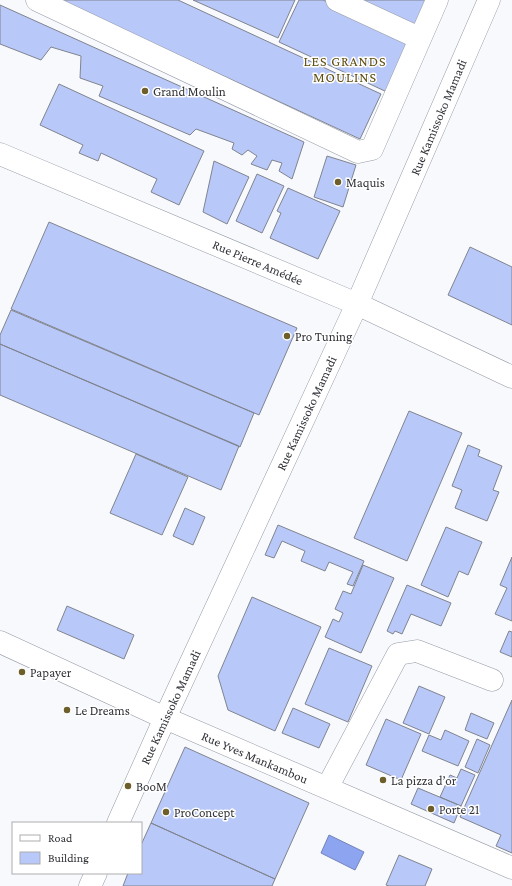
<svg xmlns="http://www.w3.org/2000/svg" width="512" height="886" viewBox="0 0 512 886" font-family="'Crimson Pro',serif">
	<rect width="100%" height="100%" fill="#f7f9fd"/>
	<!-- water -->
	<path fill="#8da5f1" stroke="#7183ba" d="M 329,835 L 364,852 L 355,870 L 321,853 Z"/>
	<!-- building -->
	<path fill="#b8c8f8" stroke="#80848f" d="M 59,0 L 178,0 L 381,94 L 360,139 Z
		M 193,0 L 295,0 L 278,38 Z
		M 299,0 L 323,0 L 411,40 L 387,92 L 279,42 Z
		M 355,0 L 427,0 L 414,27 Z
		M 0,5 L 304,142 L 292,179 L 279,171 L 282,163 L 272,160 L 267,170 L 251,164 L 257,156 L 248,150 L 242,155 L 232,149 L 234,143 L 196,129 L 190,135 L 99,96 L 103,86 L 80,78 L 81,56 L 51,47 L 41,60 L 0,44 Z
		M 59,84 L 204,151 L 179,205 L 151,192 L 157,179 L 101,153 L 98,161 L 79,153 L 83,145 L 40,125 Z
		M 327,156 L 356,165 L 343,207 L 314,197 Z
		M 214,161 L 249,177 L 227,224 L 203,212 Z
		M 257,174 L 284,186 L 262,233 L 236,221 Z
		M 288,188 L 340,211 L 318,259 L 270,238 L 281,213 L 277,211 Z
		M 49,222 L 297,328 L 259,415 L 11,309 Z
		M 470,247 L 512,267 L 512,325 L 448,295 Z
		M 11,310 L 254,413 L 240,447 L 0,344 L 0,335 Z
		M 0,344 L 239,446 L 221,490 L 0,395 Z
		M 409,411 L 462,433 L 407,561 L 354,538 Z
		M 468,445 L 480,450 L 478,456 L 502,466 L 493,490 L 499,492 L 487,521 L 455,508 L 462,490 L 452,486 Z
		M 136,454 L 188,477 L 162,535 L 110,513 Z
		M 185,508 L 205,517 L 193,545 L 173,536 Z
		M 278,525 L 364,561 L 353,586 L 347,584 L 353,572 L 329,562 L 325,571 L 301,561 L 305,551 L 282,541 L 274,558 L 265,555 Z
		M 446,527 L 482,542 L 468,575 L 459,571 L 448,597 L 421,585 Z
		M 512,557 L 512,621 L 495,614 L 507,588 L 500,585 Z
		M 363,565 L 394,578 L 361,653 L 325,637 L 333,619 L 339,622 L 343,613 L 335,609 L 343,591 L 351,594 Z
		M 407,585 L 451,603 L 441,626 L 411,614 L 402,634 L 395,631 L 393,634 L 387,631 Z
		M 252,597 L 321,627 L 275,731 L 228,710 L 218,676 Z
		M 67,606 L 134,635 L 124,659 L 57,630 Z
		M 509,631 L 512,632 L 512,657 L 500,652 Z
		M 329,648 L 372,666 L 348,722 L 305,704 Z
		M 419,686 L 445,697 L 429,734 L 403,723 Z
		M 512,700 L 512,853 L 496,846 L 501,835 L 460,817 Z
		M 293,708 L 330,724 L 319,748 L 282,733 Z
		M 471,713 L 494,723 L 487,739 L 465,730 Z
		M 386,719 L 421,734 L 401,780 L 366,765 Z
		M 445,730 L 469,741 L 458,766 L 422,751 L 429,735 L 441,740 Z
		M 477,739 L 490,745 L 478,773 L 465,767 Z
		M 185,747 L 309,803 L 275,879 L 151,823 Z
		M 461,769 L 475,775 L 461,806 L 440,797 L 450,775 L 457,778 Z
		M 418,788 L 461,806 L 454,823 L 411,804 Z
		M 151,823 L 275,879 L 272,886 L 123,886 L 128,873 L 141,873 L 141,845 Z
		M 399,855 L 432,869 L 425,886 L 389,886 L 386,885 Z"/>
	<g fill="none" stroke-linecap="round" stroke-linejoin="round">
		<!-- minor casing -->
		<g stroke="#979ba6" stroke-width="23">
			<path id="minor" d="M 37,0 L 358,152 L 372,149 L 437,0
				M 337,0 L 419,38
				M 0,154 L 357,304 L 512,377
				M 0,642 L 165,718 L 512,868
				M 327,788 L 398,654 L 417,651 L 492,680
				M 118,823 L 165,718 L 357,304 L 489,0
				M 90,886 L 96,873"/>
		</g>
		<!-- minor -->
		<use href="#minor" stroke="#fff" stroke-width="22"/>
	</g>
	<!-- markers -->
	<g fill="#6e5e2c" stroke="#fff" stroke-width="1.5">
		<circle cx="145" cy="91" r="4"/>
		<circle cx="338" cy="182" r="4"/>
		<circle cx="287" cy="336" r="4"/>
		<circle cx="22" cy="672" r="4"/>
		<circle cx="67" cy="710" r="4"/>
		<circle cx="383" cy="780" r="4"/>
		<circle cx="128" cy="786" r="4"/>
		<circle cx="431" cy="809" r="4"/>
		<circle cx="166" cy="812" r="4"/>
	</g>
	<g text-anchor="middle" stroke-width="3" stroke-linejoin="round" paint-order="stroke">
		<!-- poi labels -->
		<g font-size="13" fill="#313338" stroke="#fff" text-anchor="start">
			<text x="153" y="96">Grand Moulin</text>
			<text x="346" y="187">Maquis</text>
			<text x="295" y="341">Pro Tuning</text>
			<text x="30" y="677">Papayer</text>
			<text x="75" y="715">Le Dreams</text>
			<text x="391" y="785">La pizza d’or</text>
			<text x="136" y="791">BooM</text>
			<text x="439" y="814">Porte 21</text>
			<text x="174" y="817">ProConcept</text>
		</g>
		<!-- street labels -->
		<g font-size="13" fill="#313338" stroke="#fff">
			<text transform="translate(438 117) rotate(-67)" y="5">Rue Kamissoko Mamadi</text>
			<text transform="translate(258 262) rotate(23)" y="5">Rue Pierre Amédée</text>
			<text transform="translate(306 413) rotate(-65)" y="5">Rue Kamissoko Mamadi</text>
			<text transform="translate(170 707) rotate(-65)" y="5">Rue Kamissoko Mamadi</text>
			<text transform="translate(255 757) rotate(23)" y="5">Rue Yves Mankambou</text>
		</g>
		<!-- neighbourhood labels -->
		<g font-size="14" letter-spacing="1" fill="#614e11" stroke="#fff">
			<text x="345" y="66">LES GRANDS<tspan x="345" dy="16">MOULINS</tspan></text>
		</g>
	</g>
	<!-- legend -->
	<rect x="12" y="822" width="130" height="52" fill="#ffffff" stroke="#adadaf"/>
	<rect x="20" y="835" width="20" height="6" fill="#ffffff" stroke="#adadaf"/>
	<text x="48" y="842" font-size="12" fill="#313338">Road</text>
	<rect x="20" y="852" width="20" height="12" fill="#b8c8f8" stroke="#adadaf"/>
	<text x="48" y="862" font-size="12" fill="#313338">Building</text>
</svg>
